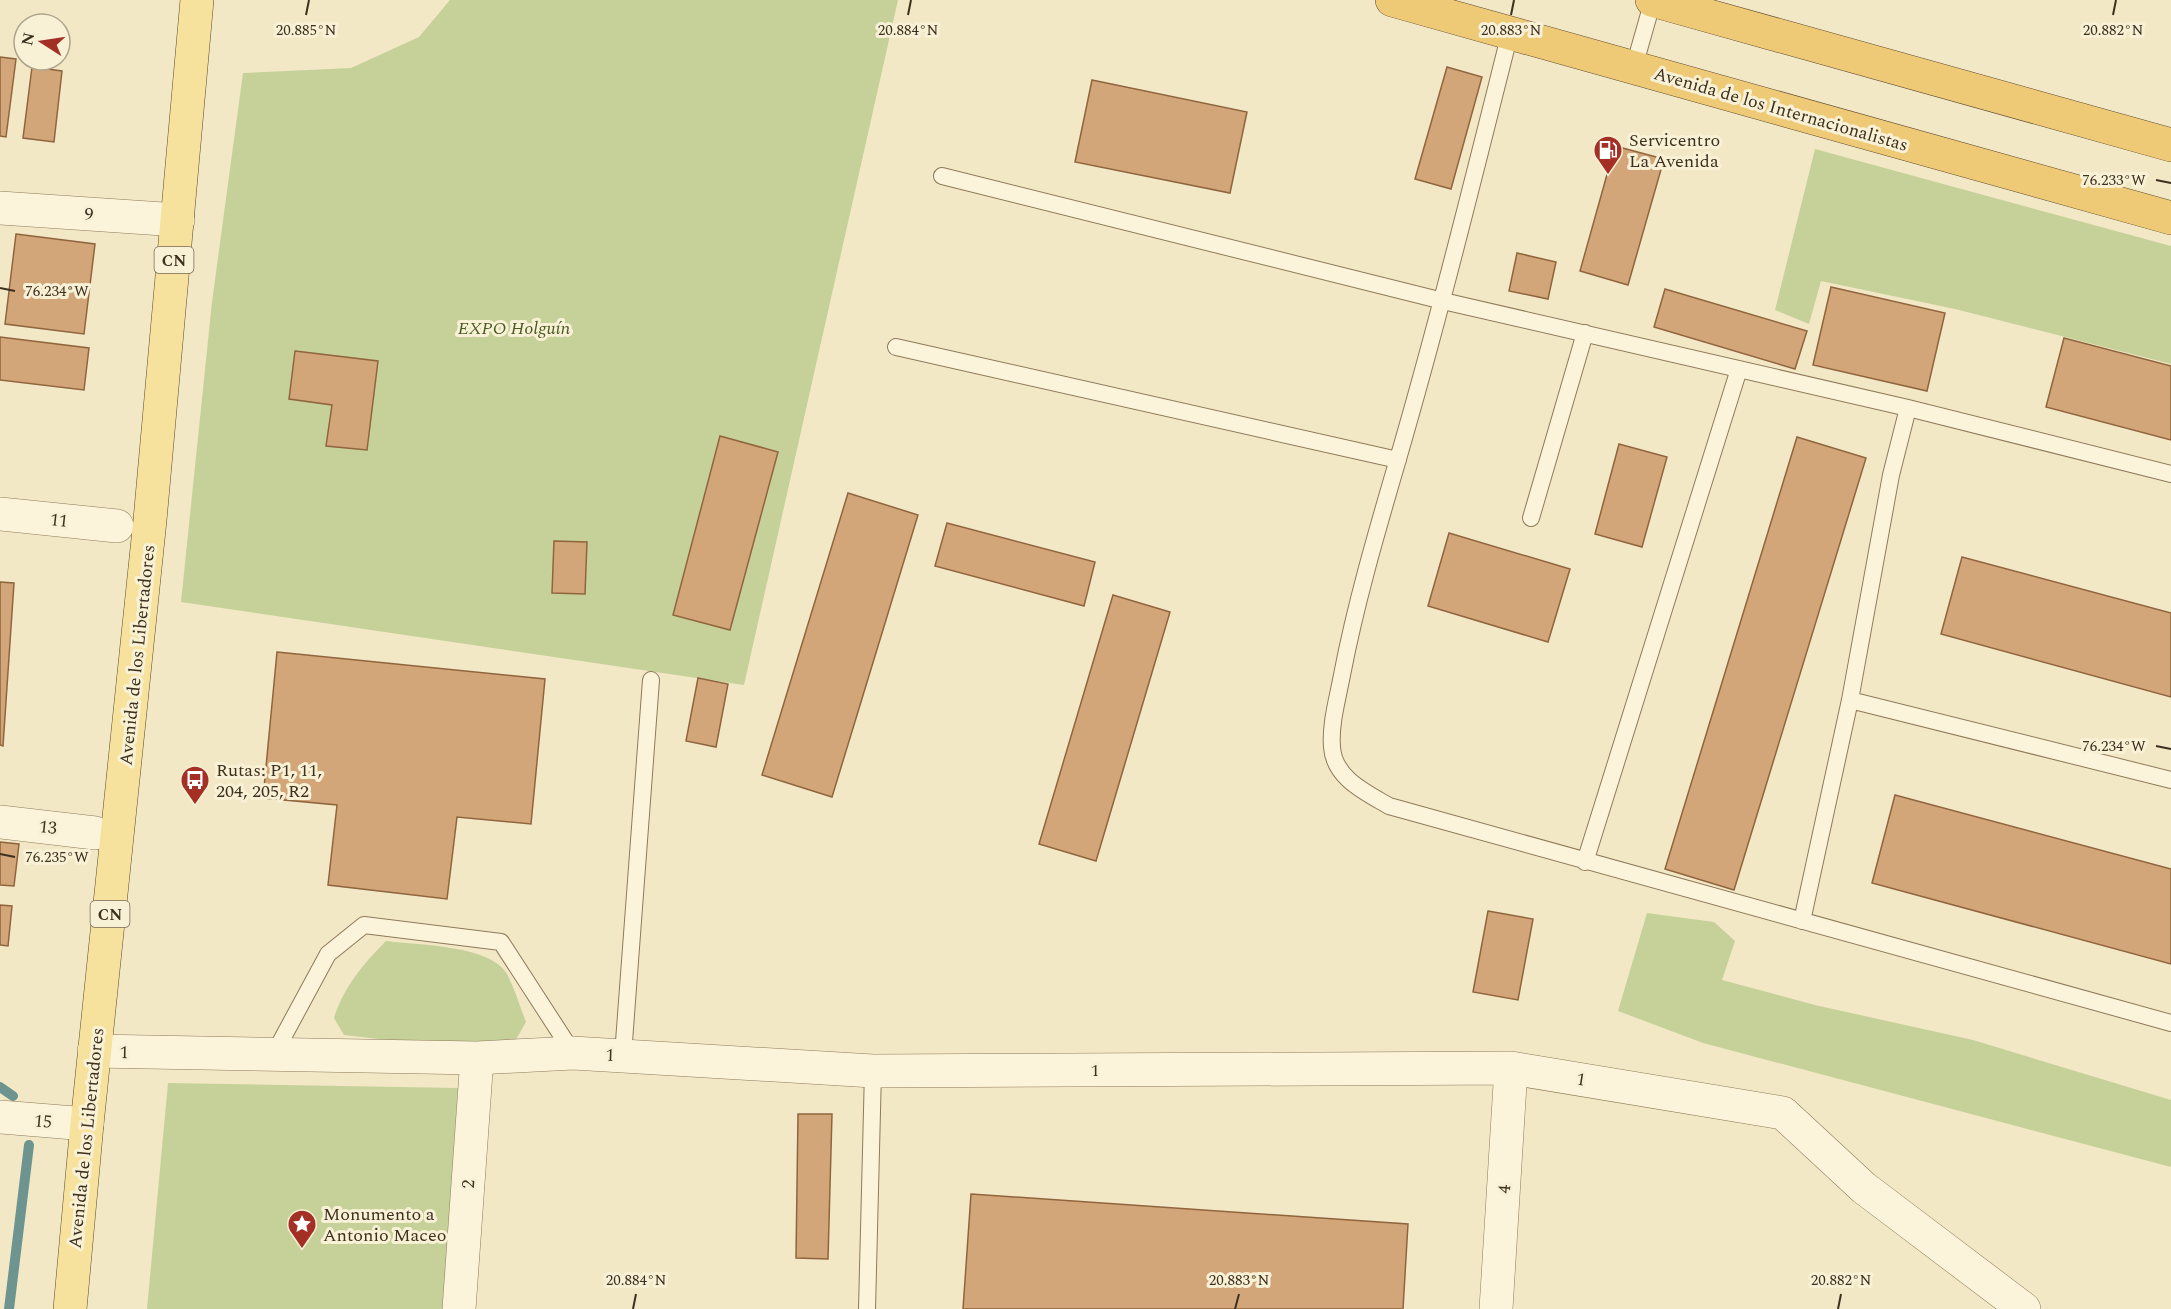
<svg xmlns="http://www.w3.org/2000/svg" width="2171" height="1309" viewBox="0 0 2171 1309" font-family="Spectral,serif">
	<rect width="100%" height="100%" fill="#f2e8c6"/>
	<!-- green -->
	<path fill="#c6d199" d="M 450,0 L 898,0 L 744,685 L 181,602 L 212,302 L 243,73 L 351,68 L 419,37 Z
		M 1815,149 L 2171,246 L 2171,364 L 1955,309 L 1821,281 L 1809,324 L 1775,310 Z
		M 1647,913 L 1714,922 L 1735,941 L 1722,980 L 1815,1005 L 1973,1040 L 2171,1100 L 2171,1167 L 1703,1043 L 1618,1011 Z
		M 386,941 C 417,945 491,945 507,974 C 515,989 520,1007 526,1022 L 514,1043 L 414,1043 L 344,1035 L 334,1018 C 343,988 364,963 386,941 Z
		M 168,1083 L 458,1088 L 444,1309 L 147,1309 Z"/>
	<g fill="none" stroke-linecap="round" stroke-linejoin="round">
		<!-- stream -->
		<path stroke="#6d948e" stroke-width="10" d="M 0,1087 L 13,1096
			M 9,1309 L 29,1145"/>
	</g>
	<!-- building -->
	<path fill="#d2a679" stroke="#90653e" stroke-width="1.5" d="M 0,57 L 16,59 L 6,137 L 0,136 Z
		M 32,67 L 62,71 L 54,142 L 23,138 Z
		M 1447,67 L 1482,77 L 1451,189 L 1415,179 Z
		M 1092,80 L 1247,112 L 1230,193 L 1075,162 Z
		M 1615,146 L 1664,159 L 1628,285 L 1580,271 Z
		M 16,234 L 95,244 L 84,334 L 5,324 Z
		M 1517,253 L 1556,262 L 1548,299 L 1509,291 Z
		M 1831,287 L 1945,313 L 1927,391 L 1813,365 Z
		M 1665,289 L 1807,331 L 1795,369 L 1654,327 Z
		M 0,337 L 89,348 L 84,390 L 0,380 Z
		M 2064,338 L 2171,366 L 2171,440 L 2046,407 Z
		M 295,351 L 378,361 L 367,450 L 326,446 L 332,405 L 289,399 Z
		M 720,436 L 778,452 L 730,630 L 673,615 Z
		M 1797,437 L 1866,458 L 1734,890 L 1665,869 Z
		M 1619,444 L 1667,457 L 1642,547 L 1595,534 Z
		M 848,493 L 918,515 L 832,797 L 762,775 Z
		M 947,523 L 1095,562 L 1084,606 L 935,566 Z
		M 1449,533 L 1570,569 L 1548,642 L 1428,606 Z
		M 554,541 L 587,542 L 585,594 L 552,593 Z
		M 1962,557 L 2171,613 L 2171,697 L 1941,634 Z
		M 0,582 L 14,583 L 3,746 L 0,745 Z
		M 1113,595 L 1170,612 L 1096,861 L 1039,844 Z
		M 277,652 L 545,679 L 531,824 L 457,817 L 447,899 L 328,885 L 337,805 L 263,798 Z
		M 698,678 L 728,684 L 716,747 L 686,741 Z
		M 1895,795 L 2171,869 L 2171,964 L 1872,883 Z
		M 0,842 L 19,844 L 14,886 L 0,885 Z
		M 0,905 L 12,906 L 8,946 L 0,945 Z
		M 1488,911 L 1533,919 L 1518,1000 L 1473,992 Z
		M 798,1114 L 832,1114 L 828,1259 L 796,1258 Z
		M 971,1194 L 1408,1224 L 1403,1309 L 963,1309 Z"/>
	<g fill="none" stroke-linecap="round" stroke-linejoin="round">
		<!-- service casing -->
		<g stroke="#8f7a5a" stroke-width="18">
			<path id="service" d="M 1510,33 C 1474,176 1439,318 1398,459 C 1377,531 1356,602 1342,675 C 1338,697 1330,724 1332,747 C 1334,778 1365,792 1389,806 L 2171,1023
				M 1634,67 L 1653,0
				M 942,176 L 1443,301 L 1908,408 L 2171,474
				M 896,347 L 1398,460
				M 1531,518 L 1585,333
				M 1850,700 L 2171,780
				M 1585,862 L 1739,369
				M 1802,921 L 1850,700 L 1891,475 L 1908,408
				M 274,1054 L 328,954 L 364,925 L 501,942 L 573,1053
				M 623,1055 L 651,680
				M 867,1309 L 873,1071"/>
		</g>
		<!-- minor casing -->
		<g stroke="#8f7a5a" stroke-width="34">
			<path id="minor" d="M 0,208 L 178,220
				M 0,514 L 117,526
				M 0,822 L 95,833
				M 94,1051 L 477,1058 L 573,1053 L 873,1071 L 1511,1068 L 1783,1113 L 1864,1188 L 2024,1309
				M 0,1117 L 87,1124
				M 459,1309 L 477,1058
				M 1496,1309 L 1511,1068"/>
		</g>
		<!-- primary casing -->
		<g stroke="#5d482e" stroke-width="34">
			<path id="primary" d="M 70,1309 L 87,1124 L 150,520 L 197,0"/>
		</g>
		<!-- trunk casing -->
		<g stroke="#5d482e" stroke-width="34">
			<path id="trunk" d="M 1392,0 L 2171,218
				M 1652,0 L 2171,145"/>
		</g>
		<!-- service -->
		<use href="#service" stroke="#fbf4da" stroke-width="16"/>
		<!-- minor -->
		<use href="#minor" stroke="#fbf4da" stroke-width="33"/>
		<!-- primary -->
		<use href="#primary" stroke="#f6e29c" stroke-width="33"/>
		<!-- trunk -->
		<use href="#trunk" stroke="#eeca77" stroke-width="33"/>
	</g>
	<!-- ticks -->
	<path fill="none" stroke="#3e301f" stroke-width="2" d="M 306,15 L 309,0M 908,15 L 911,0M 1511,15 L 1514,0M 2113,15 L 2116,0M 2156,180 L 2171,183M 0,288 L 15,291M 2156,746 L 2171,749M 0,854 L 15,857M 633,1309 L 636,1294M 1235,1309 L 1239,1294M 1838,1309 L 1841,1294"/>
	<!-- icons -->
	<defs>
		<g id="fuel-pin" transform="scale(1.5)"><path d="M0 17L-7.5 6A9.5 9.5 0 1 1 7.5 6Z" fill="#a32f25" stroke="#f8f1d6"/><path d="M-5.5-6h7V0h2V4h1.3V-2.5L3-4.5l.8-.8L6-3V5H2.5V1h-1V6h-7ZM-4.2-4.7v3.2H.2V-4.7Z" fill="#fff"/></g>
		<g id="bus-pin" transform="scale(1.5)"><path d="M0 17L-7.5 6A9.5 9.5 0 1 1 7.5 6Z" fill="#a32f25" stroke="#f8f1d6"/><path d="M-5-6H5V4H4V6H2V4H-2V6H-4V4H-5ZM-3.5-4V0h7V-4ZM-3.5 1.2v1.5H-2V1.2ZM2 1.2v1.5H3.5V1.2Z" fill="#fff"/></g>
		<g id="sight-pin" transform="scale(1.5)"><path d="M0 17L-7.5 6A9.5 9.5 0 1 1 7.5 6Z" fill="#a32f25" stroke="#f8f1d6"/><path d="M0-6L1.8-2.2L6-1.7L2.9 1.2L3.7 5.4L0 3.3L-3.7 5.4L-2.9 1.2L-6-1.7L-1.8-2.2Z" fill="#fff"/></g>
	</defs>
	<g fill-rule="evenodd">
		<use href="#fuel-pin" x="1608" y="150"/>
		<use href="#bus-pin" x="195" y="780"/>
		<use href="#sight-pin" x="302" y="1224"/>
	</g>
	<g text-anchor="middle" stroke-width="6" stroke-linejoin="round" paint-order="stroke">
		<!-- shield labels -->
		<g fill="#f8f1d6" stroke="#766a56" stroke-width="1.5">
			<rect x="154.5" y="247" width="39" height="26" rx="4.5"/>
			<rect x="90.5" y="901" width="39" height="26" rx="4.5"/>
		</g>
		<g font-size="16" font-weight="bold" fill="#3e301f">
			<text x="174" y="266">CN</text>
			<text x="110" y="920">CN</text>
		</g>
		<!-- street labels -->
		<g font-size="18" fill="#3e301f" stroke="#f8f1d6">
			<text transform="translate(1781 109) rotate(16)" y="6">Avenida de los Internacionalistas</text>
			<text transform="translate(89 214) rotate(4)" y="6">9</text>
			<text transform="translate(59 520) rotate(6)" y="6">11</text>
			<text transform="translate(137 655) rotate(-84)" y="6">Avenida de los Libertadores</text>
			<text transform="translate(48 827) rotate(6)" y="6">13</text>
			<text transform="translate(124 1052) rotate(1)" y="6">1</text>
			<text transform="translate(610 1055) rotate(2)" y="6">1</text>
			<text x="1095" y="1076">1</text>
			<text transform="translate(1581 1079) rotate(9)" y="6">1</text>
			<text transform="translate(43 1121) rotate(5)" y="6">15</text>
			<text transform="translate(86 1138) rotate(-84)" y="6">Avenida de los Libertadores</text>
			<text transform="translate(468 1184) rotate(-86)" y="6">2</text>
			<text transform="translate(1504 1189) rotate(-86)" y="6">4</text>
		</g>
		<!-- poi labels -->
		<g font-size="18" fill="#3e301f" stroke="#f8f1d6" text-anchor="start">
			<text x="1629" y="146">Servicentro<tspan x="1629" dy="21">La Avenida</tspan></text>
			<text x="216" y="776">Rutas: P1, 11,<tspan x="216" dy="21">204, 205, R2</tspan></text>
			<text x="323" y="1220">Monumento a<tspan x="323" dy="21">Antonio Maceo</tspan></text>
		</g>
		<!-- park labels -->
		<g font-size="18" font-style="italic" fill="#495c24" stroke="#f8f1d6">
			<text x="514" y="334">EXPO Holguín</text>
		</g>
	</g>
	<g font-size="15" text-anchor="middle" fill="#3e301f" stroke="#f8f1d6" stroke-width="6" stroke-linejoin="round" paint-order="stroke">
		<text x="306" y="35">20.885°N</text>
		<text x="908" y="35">20.884°N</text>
		<text x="1511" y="35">20.883°N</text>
		<text x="2113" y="35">20.882°N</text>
		<text x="2114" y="185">76.233°W</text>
		<text x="57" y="296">76.234°W</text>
		<text x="2114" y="751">76.234°W</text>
		<text x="57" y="862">76.235°W</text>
		<text x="636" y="1285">20.884°N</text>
		<text x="1239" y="1285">20.883°N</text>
		<text x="1841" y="1285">20.882°N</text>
	</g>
	<!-- north arrow -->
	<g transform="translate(42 42) rotate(282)"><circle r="28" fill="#f8f1d6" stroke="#aea48d" stroke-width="1.5"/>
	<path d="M0-4.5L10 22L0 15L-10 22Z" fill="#a32f25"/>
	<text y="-9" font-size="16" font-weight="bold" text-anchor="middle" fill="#3e301f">N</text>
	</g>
</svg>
